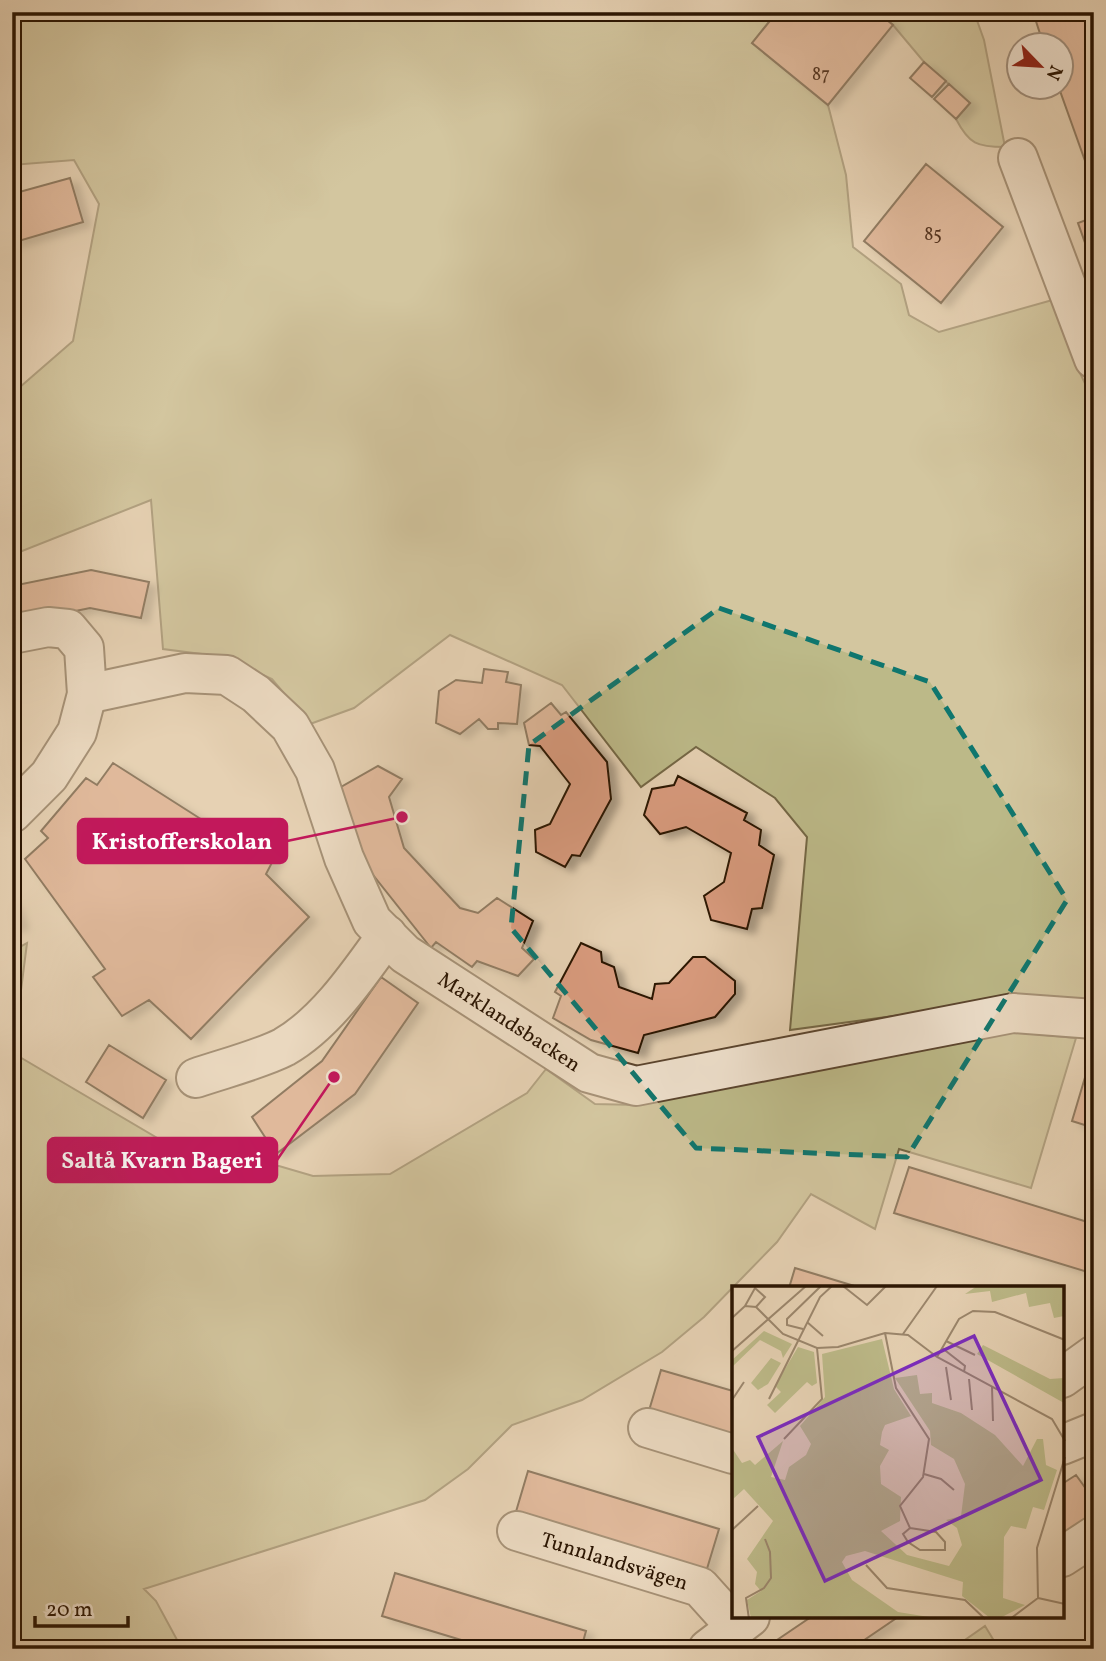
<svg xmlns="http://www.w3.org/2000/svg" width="1106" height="1661" viewBox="0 0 1106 1661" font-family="Vollkorn,serif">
	<defs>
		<filter id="shadow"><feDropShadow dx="8" dy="4.5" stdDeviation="3.5" flood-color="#0004"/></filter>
	</defs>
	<rect width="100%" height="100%" fill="#e6d1b3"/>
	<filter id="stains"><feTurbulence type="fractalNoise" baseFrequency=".00286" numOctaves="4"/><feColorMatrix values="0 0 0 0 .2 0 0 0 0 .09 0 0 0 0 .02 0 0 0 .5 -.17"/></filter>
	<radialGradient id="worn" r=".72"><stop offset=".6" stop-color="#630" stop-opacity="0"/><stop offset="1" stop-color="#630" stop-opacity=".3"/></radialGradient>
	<!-- green -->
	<path fill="#bcb988" stroke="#746745" stroke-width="2" d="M 12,12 L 777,12 L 752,43 L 828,105 L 846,175 L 853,247 L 901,284 L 909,315 L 939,332 L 1056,299 L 1077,367 L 1094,402 L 1094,1006 L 1012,1000 L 790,1030 L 807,837 L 775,798 L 696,747 L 641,787 L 562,685 L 450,635 L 354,708 L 310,724 L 272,679 L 225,657 L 163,649 L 151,500 L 12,555 L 12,394 L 73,341 L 99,204 L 74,160 L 12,165 Z
		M 877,12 L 974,12 L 984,40 L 1005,147 C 977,147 969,144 956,119 L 970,103 L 924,62 L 893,25 Z
		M 27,943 L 13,1053 L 205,1166 L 279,1166 L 313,1176 L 390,1174 L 527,1093 L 546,1069 L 595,1104 L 637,1105 L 1013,1032 L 1076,1038 L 1031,1188 L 899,1149 L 875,1229 L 811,1194 L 777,1242 L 704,1317 L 662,1352 L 582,1400 L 512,1425 L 468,1469 L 425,1500 L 144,1589 L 156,1601 L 182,1649 L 12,1649 L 12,951 Z
		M 985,1626 L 999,1649 L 952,1649 Z"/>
	<!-- building -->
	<path fill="#d99b7e" stroke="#2b1502" stroke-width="2" filter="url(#shadow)" d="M 777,12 L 877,12 L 893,25 L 828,105 L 752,43 Z
		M 1033,12 L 1094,12 L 1094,186 L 1059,88 L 1060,46 L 1044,46 Z
		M 924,62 L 946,81 L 932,97 L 910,78 Z
		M 949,84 L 970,103 L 956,119 L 934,99 Z
		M 926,164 L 1003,227 L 941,303 L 864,241 Z
		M 70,178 L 83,222 L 12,243 L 12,194 Z
		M 1094,217 L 1094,268 L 1078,223 Z
		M 91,570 L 149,582 L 141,618 L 90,608 L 12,624 L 12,586 Z
		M 484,669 L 508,672 L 506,682 L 521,685 L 517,724 L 498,723 L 498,729 L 488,729 L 479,719 L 460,734 L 436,723 L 439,691 L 456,680 L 482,683 Z
		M 551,703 L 561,715 L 566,712 L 607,762 L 611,799 L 580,856 L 572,855 L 565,867 L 536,852 L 535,830 L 550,824 L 570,784 L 540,746 L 529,745 L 524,723 Z
		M 113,763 L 229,837 L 239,823 L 278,851 L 266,874 L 309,917 L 191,1039 L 149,1000 L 122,1016 L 93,977 L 105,969 L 25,859 L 48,838 L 41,831 L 86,778 L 97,785 Z
		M 378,766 L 402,779 L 389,797 L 404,848 L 460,908 L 478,913 L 497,898 L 533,921 L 522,948 L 534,959 L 518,976 L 477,961 L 472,967 L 436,942 L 431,948 L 362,861 L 341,787 Z
		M 678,776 L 747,813 L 744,820 L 761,830 L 759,845 L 774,855 L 762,908 L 752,909 L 747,929 L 711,920 L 704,896 L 724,882 L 731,853 L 686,827 L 660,834 L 644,815 L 652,789 L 674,785 Z
		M 12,901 L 20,925 L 12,927 Z
		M 581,943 L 601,952 L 602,962 L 614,967 L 619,987 L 652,999 L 655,984 L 669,983 L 693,957 L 705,957 L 735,981 L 735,994 L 715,1017 L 644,1035 L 638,1053 L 591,1040 L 553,1018 L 561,996 L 555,992 Z
		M 381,977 L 418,1003 L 355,1094 L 276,1154 L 252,1117 L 322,1061 Z
		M 109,1045 L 166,1080 L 143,1118 L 86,1082 Z
		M 1086,1074 L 1094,1077 L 1094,1128 L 1072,1121 Z
		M 909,1167 L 1094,1224 L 1094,1274 L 894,1213 Z
		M 795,1268 L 861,1288 L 789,1288 Z
		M 661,1370 L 733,1391 L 733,1439 L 648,1414 Z
		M 528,1471 L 719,1529 L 706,1572 L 515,1515 Z
		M 1076,1475 L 1094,1500 L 1094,1517 L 1062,1538 L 1062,1484 Z
		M 395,1573 L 586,1631 L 581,1649 L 491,1649 L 382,1616 Z
		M 811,1617 L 898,1617 L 851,1649 L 783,1649 L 777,1640 Z"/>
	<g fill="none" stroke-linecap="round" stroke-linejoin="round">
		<!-- minor casing -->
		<g stroke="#5a442e" stroke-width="42">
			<g id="minor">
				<path d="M 1018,158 L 1094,359"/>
				<path d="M 12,634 L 48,627 L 68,629 L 84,648 L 87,694 L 77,732 L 49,776 L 12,813"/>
				<path id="s1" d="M 87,694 L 185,673 L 227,675 L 256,694 L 290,726 L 315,770 L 344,858 L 372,921 L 405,954 L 589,1073 L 636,1086 L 1013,1013 L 1094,1019"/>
				<path d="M 196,1078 C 222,1069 261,1059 284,1047 C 326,1023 359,974 387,935"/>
				<path d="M 1062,1378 L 1094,1355"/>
				<path d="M 648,1428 L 733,1454"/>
				<path d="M 1062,1445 L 1094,1432"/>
				<path id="s2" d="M 517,1531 L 700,1587 L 736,1627"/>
				<path d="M 1062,1557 L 1094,1536"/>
				<path d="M 708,1649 L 750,1617"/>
			</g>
		</g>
		<!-- minor -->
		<use href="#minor" stroke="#efe1ce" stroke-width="38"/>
	</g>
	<!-- marked area -->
	<path d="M0 0H1106V1661H0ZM 719,608 L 930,682 L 1067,900 L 907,1157 L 696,1148 L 511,928 L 529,745 Z" fill="#e6d1b3" fill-opacity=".55" fill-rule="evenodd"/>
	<path fill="none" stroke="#0f766e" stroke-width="5" stroke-dasharray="14 9" stroke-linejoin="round" d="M 719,608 L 930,682 L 1067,900 L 907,1157 L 696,1148 L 511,928 L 529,745 Z"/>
	<g text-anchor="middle" stroke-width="5" stroke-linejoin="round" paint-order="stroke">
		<!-- number labels -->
		<g font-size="18" fill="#563621">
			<text x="821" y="80">87</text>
			<text x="933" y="240">85</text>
		</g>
		<!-- street labels -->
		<g font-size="21" fill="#2b1502" stroke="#efe1ce">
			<text dy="7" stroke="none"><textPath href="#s1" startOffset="607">Marklandsbacken</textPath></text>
			<text dy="7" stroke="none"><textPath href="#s2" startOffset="102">Tunnlandsvägen</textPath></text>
		</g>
	</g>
	<!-- overview -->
	<g transform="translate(732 1286)">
		<rect width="332" height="332" fill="#e6d1b3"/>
		<path d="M 245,0 L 332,0 L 332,30 L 322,32 L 318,17 L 297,21 L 294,7 L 260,16 L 258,5 L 233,8 ZM 32,45 L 60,58 L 51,72 L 49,65 L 28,54 L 0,81 L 0,74 ZM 150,53 L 162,103 L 179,130 L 153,139 L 150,146 L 148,159 L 157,164 L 148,180 L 149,198 L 169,211 L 168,235 L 149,245 L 175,269 L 217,280 L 230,259 L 225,242 L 214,234 L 229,230 L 233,198 L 222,173 L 199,159 L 198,145 L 163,92 L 185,89 L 188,108 L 200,107 L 200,117 L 229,127 L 263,149 L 291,180 L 305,153 L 311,153 L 314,179 L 325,184 L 312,224 L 301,221 L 294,243 L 279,240 L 272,251 L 271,312 L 293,319 L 268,332 L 258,332 L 230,310 L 231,296 L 133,265 L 114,270 L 110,276 L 120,294 L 166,326 L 203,332 L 19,332 L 15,314 L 29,305 L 23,298 L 25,286 L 15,273 L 41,235 L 12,203 L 0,214 L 0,162 L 10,177 L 18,174 L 23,179 L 51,155 L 39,191 L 53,194 L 57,181 L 74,169 L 79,158 L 68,140 L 93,111 L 90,68 ZM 251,59 L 318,93 L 332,92 L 332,117 L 245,68 ZM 66,61 L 82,66 L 85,97 L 80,100 L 75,96 L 43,127 L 35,119 L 49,106 L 43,100 ZM 39,72 L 49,77 L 36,98 L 26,104 L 19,97 Z" fill="#bcb988"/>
		<path fill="none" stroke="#9b866c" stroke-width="2" d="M 111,0 L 135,19 L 154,0M 13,20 L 23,2 L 33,11 L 24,21M 0,32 L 13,20 L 24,21 L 51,48 L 85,62 L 106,61 L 153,47 L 176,49 L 205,71 L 320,133 L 333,155M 75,36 L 91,50M 71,43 L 55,39 L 55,33 L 89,0M 153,47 L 164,102 L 197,153 L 191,191 L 168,220 L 178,242M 171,48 L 205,0M 214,55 L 243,69M 210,62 L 233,80 L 232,86M 0,65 L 74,0M 205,71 L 227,33 L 241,25 L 263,26 L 333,54M 214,81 L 219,114M 237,93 L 240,124M 260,101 L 261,135M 37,113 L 88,11 L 100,0M 0,114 L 12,96M 52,153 L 90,113 L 85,62M 192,188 L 209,193 L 222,204M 178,242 L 204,246 L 213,256 L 213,264 L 188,264 L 176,256 L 171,248 ZM 0,244 L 26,220M 134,279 L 155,302 L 233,314 L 253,333M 306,312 L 305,262 L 333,171M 306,312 L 333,318M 17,333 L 14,312 L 32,302 L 39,292 L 38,266 L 33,253M 278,333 L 306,312"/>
		<path fill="#7b2cbf" fill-opacity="0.15" stroke="#7b2cbf" stroke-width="3.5" d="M 242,50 L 309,194 L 93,295 L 26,151 Z"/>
		<rect width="332" height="332" fill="none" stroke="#2b1502" stroke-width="3.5"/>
	</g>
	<!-- callouts -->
	<path fill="none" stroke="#c2185b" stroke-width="2.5" d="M402 817L287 841M334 1077L277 1160"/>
	<g fill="#c2185b" stroke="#efe1ce" stroke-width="2.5">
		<circle cx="402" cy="817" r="7"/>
		<circle cx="334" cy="1077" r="7"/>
	</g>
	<g fill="#c2185b" stroke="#c2185b" stroke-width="2.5">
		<rect x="78" y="819" width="209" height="44" rx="7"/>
		<rect x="48" y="1138" width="229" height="44" rx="7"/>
	</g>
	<g font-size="23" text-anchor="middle" font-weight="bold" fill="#fff">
		<text x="182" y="849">Kristofferskolan</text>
		<text x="162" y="1168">Saltå Kvarn Bageri</text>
	</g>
	<!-- margin -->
	<rect width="1106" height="1661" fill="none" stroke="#e6d1b3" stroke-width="42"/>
	<rect x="14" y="14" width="1078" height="1633" fill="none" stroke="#2b1502" stroke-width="3.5"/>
	<rect x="21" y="21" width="1064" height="1619" fill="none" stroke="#2b1502" stroke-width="2"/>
	<!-- north arrow -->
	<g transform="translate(1040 66) rotate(115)"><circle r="33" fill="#efe1ce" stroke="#a18f7c" stroke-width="2"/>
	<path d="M0-5L12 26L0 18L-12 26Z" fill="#8f2418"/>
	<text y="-10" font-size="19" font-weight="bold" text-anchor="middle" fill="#2b1502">N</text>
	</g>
	<!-- scale -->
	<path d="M35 1616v10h93v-10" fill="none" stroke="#2b1502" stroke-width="3.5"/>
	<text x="46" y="1616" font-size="21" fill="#2b1502" stroke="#efe1ce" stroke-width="5" paint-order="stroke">20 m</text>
	<rect width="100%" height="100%" filter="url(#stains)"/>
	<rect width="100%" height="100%" fill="url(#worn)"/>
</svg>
